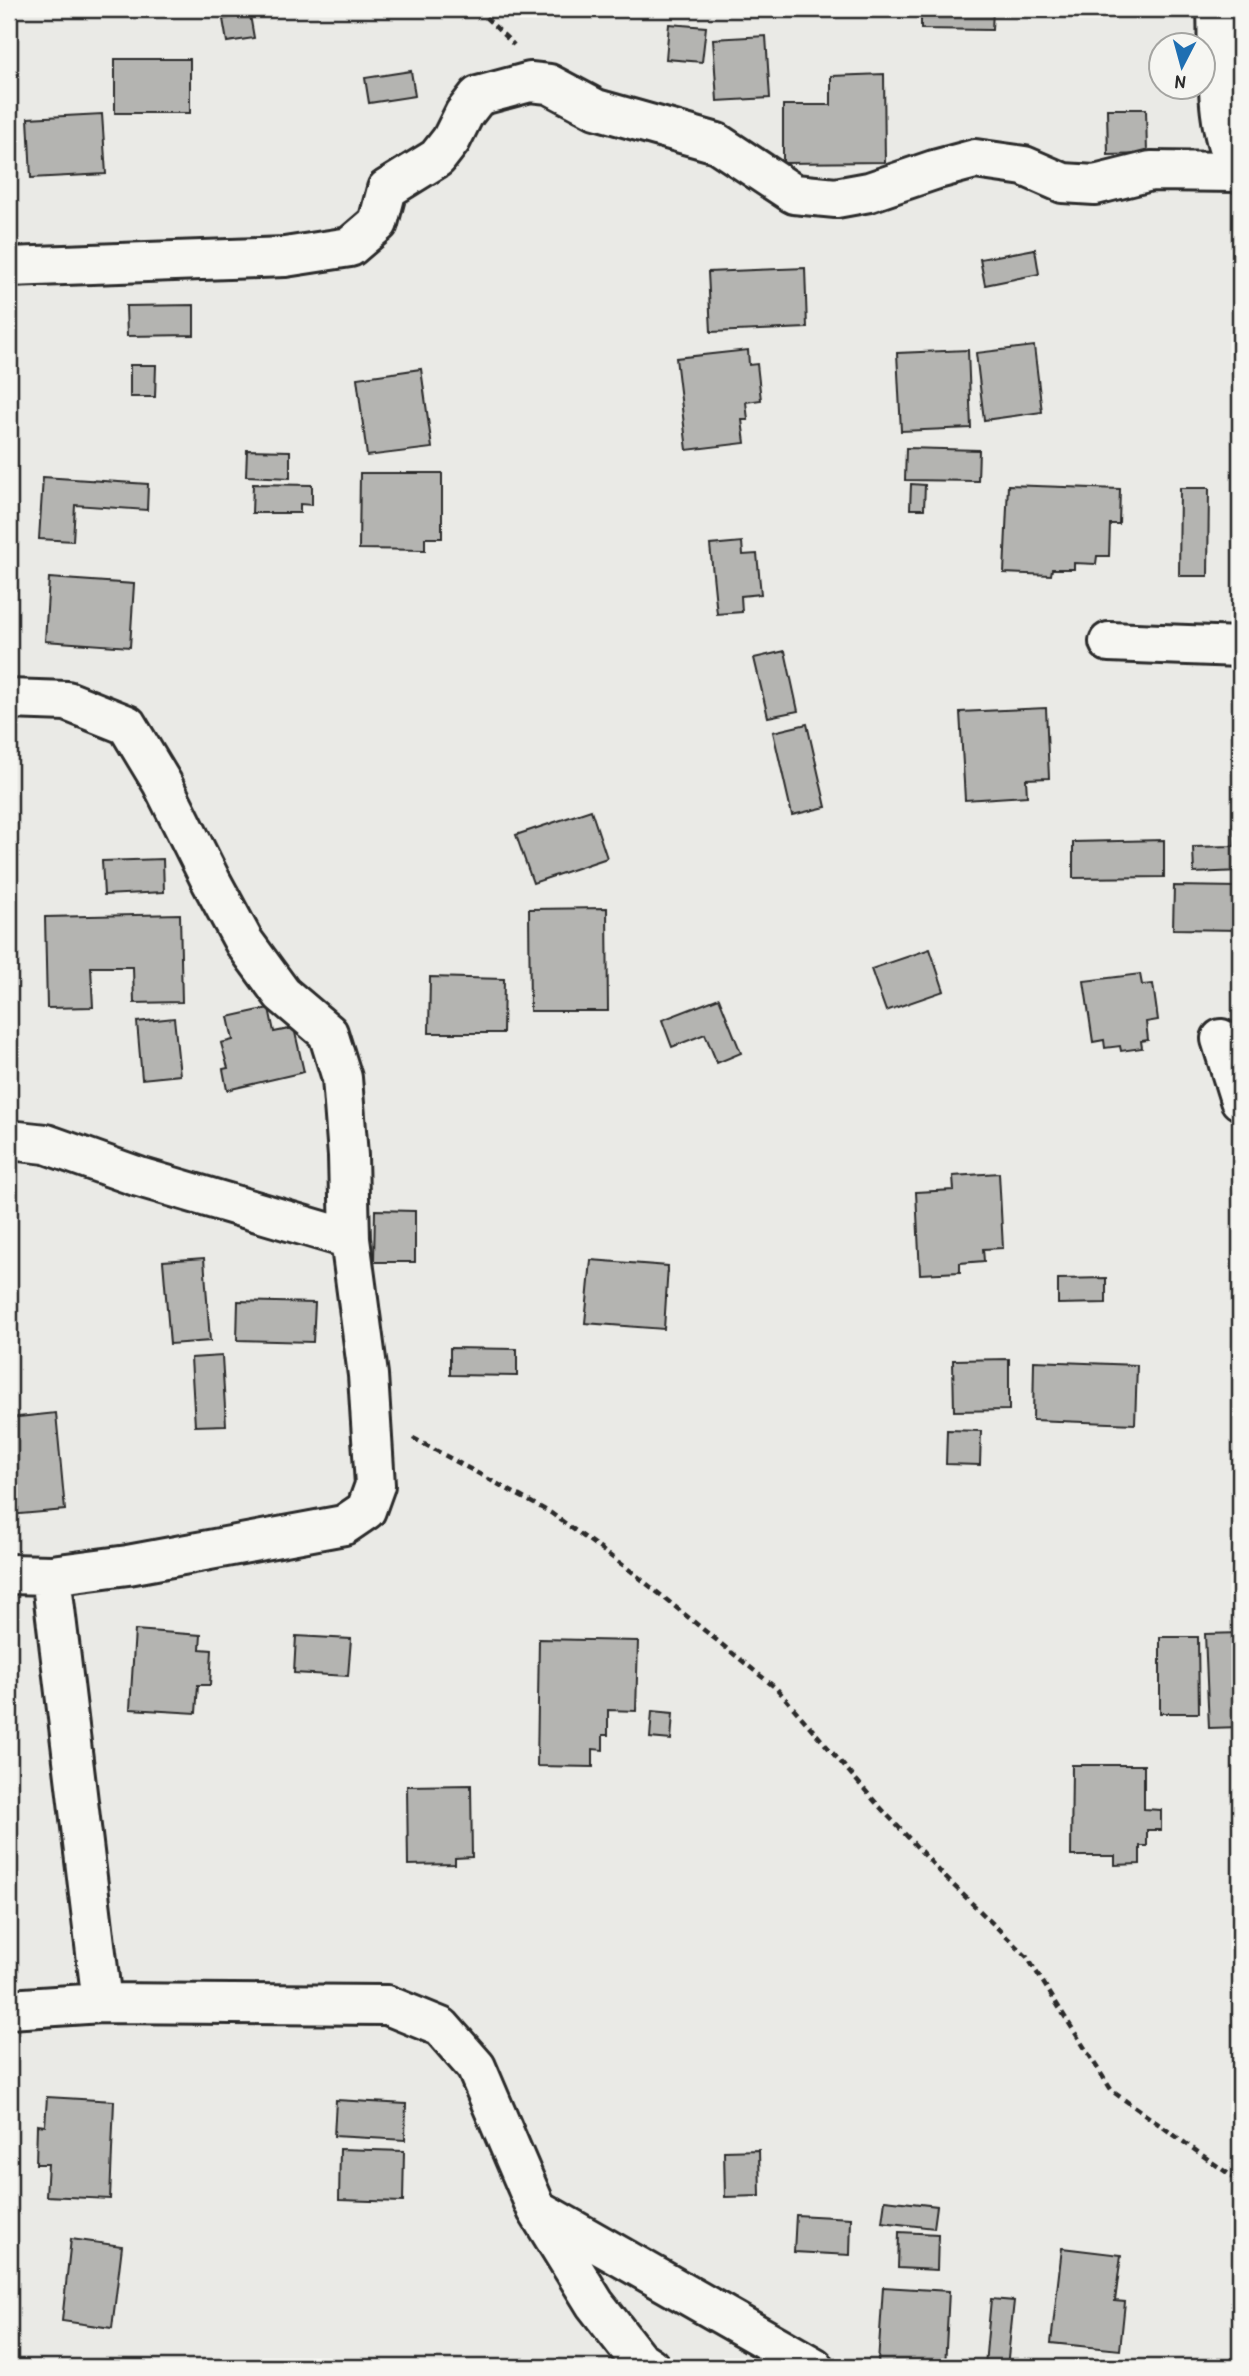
<svg xmlns="http://www.w3.org/2000/svg" width="1249" height="2376" viewBox="0 0 1249 2376" font-family="'Patrick Hand',sans-serif">
	<rect width="100%" height="100%" fill="#eaeae6"/>
	<filter id="ink" filterUnits="userSpaceOnUse"><feTurbulence type="fractalNoise" baseFrequency=".0143" numOctaves="2"/><feDisplacementMap in="SourceGraphic" scale="14" xChannelSelector="R" yChannelSelector="G"/><feConvolveMatrix kernelMatrix="1 2 1 2 8 2 1 2 1" color-interpolation-filters="sRGB"/></filter>
	<g filter="url(#ink)">
		<!-- building -->
		<path fill="#b4b4b1" stroke="#2b2b2b" stroke-width="2" d="M 921,9 L 993,9 L 992,30 L 921,29 Z
			M 250,15 L 254,38 L 227,42 L 223,19 Z
			M 669,24 L 706,27 L 702,62 L 666,59 Z
			M 766,36 L 770,98 L 717,101 L 713,39 Z
			M 115,59 L 190,59 L 190,113 L 115,113 Z
			M 411,71 L 415,96 L 369,103 L 365,78 Z
			M 884,74 L 885,162 L 783,163 L 783,105 L 831,105 L 831,76 Z
			M 1107,109 L 1146,109 L 1147,154 L 1108,155 Z
			M 102,114 L 106,174 L 31,178 L 28,118 Z
			M 1035,249 L 1039,274 L 985,285 L 980,259 Z
			M 805,268 L 807,328 L 711,332 L 708,272 Z
			M 194,305 L 194,335 L 127,336 L 126,306 Z
			M 1034,346 L 1042,412 L 984,420 L 976,353 Z
			M 748,350 L 749,365 L 757,364 L 761,400 L 746,402 L 748,420 L 742,420 L 745,443 L 687,450 L 676,358 Z
			M 968,350 L 971,428 L 901,431 L 897,353 Z
			M 130,365 L 156,365 L 155,397 L 130,397 Z
			M 421,369 L 432,448 L 367,456 L 357,378 Z
			M 906,448 L 979,450 L 978,481 L 905,480 Z
			M 247,450 L 290,451 L 290,478 L 246,476 Z
			M 360,473 L 442,473 L 442,538 L 425,538 L 425,550 L 359,549 Z
			M 43,477 L 148,484 L 147,510 L 75,505 L 73,541 L 39,539 Z
			M 253,484 L 312,485 L 312,505 L 300,504 L 300,513 L 252,513 Z
			M 911,484 L 925,485 L 924,509 L 910,509 Z
			M 1008,485 L 1120,489 L 1119,524 L 1110,524 L 1109,556 L 1097,556 L 1096,564 L 1074,563 L 1074,569 L 1052,569 L 1051,575 L 1004,573 Z
			M 1180,488 L 1209,488 L 1208,576 L 1179,576 Z
			M 9,503 L 13,503 L 16,590 L 9,590 Z
			M 742,542 L 743,555 L 757,554 L 761,594 L 741,596 L 742,612 L 717,614 L 710,545 Z
			M 49,578 L 134,584 L 130,647 L 45,641 Z
			M 785,651 L 798,711 L 768,717 L 754,658 Z
			M 1046,708 L 1049,778 L 1026,779 L 1027,796 L 965,800 L 960,712 Z
			M 807,724 L 826,807 L 792,815 L 773,732 Z
			M 591,810 L 607,858 L 533,883 L 516,835 Z
			M 1240,822 L 1240,871 L 1194,873 L 1193,847 L 1234,846 L 1233,823 Z
			M 1164,840 L 1164,877 L 1073,878 L 1073,842 Z
			M 163,859 L 164,892 L 104,895 L 102,861 Z
			M 1174,886 L 1240,887 L 1240,930 L 1173,929 Z
			M 607,908 L 608,1011 L 530,1011 L 529,909 Z
			M 180,914 L 182,1002 L 134,1003 L 133,967 L 91,967 L 93,1007 L 47,1008 L 45,917 Z
			M 930,949 L 944,991 L 886,1011 L 871,969 Z
			M 1140,974 L 1142,985 L 1153,984 L 1158,1020 L 1146,1022 L 1148,1040 L 1141,1041 L 1142,1048 L 1121,1051 L 1120,1046 L 1105,1048 L 1104,1040 L 1093,1042 L 1084,981 Z
			M 430,977 L 504,979 L 503,1033 L 429,1033 Z
			M 719,998 L 741,1053 L 717,1063 L 705,1034 L 672,1047 L 662,1020 Z
			M 269,1008 L 274,1032 L 294,1028 L 304,1072 L 227,1090 L 223,1069 L 228,1068 L 221,1043 L 233,1040 L 228,1017 Z
			M 174,1018 L 180,1075 L 142,1079 L 137,1022 Z
			M 999,1173 L 1003,1248 L 983,1249 L 984,1261 L 960,1263 L 960,1272 L 920,1274 L 916,1192 L 954,1190 L 953,1176 Z
			M 375,1210 L 415,1211 L 415,1262 L 374,1262 Z
			M 204,1258 L 210,1341 L 170,1344 L 163,1261 Z
			M 591,1260 L 668,1266 L 664,1329 L 585,1323 Z
			M 1106,1278 L 1106,1303 L 1058,1304 L 1058,1279 Z
			M 238,1301 L 315,1303 L 313,1342 L 237,1340 Z
			M 450,1348 L 517,1349 L 517,1376 L 450,1375 Z
			M 222,1356 L 226,1425 L 195,1426 L 191,1358 Z
			M 1009,1359 L 1009,1410 L 954,1411 L 953,1360 Z
			M 1034,1361 L 1137,1365 L 1135,1424 L 1033,1420 Z
			M 56,1413 L 65,1510 L 9,1515 L 9,1418 Z
			M 947,1430 L 981,1431 L 980,1465 L 946,1464 Z
			M 135,1630 L 201,1635 L 200,1649 L 212,1650 L 210,1685 L 198,1685 L 196,1713 L 130,1709 Z
			M 1240,1633 L 1240,1727 L 1209,1728 L 1205,1634 Z
			M 296,1636 L 351,1639 L 348,1676 L 294,1673 Z
			M 1160,1637 L 1198,1637 L 1199,1713 L 1160,1713 Z
			M 539,1639 L 638,1641 L 636,1711 L 608,1710 L 608,1735 L 603,1735 L 603,1750 L 593,1749 L 593,1767 L 537,1766 Z
			M 652,1711 L 673,1713 L 671,1740 L 650,1738 Z
			M 1072,1765 L 1144,1765 L 1144,1809 L 1161,1810 L 1161,1830 L 1147,1830 L 1147,1846 L 1140,1846 L 1140,1864 L 1115,1865 L 1115,1856 L 1071,1856 Z
			M 471,1785 L 472,1857 L 455,1858 L 455,1864 L 408,1865 L 407,1786 Z
			M 47,2097 L 114,2101 L 110,2199 L 46,2196 L 48,2164 L 36,2164 L 37,2125 L 45,2126 Z
			M 336,2100 L 406,2104 L 405,2140 L 334,2136 Z
			M 9,2117 L 13,2118 L 10,2159 L 9,2159 Z
			M 340,2149 L 404,2151 L 403,2202 L 339,2200 Z
			M 759,2150 L 760,2196 L 725,2197 L 724,2151 Z
			M 885,2200 L 937,2206 L 934,2228 L 882,2222 Z
			M 796,2215 L 851,2218 L 850,2255 L 794,2252 Z
			M 899,2232 L 938,2234 L 937,2270 L 898,2268 Z
			M 71,2239 L 122,2246 L 112,2328 L 62,2321 Z
			M 1062,2248 L 1121,2255 L 1115,2301 L 1125,2302 L 1120,2350 L 1051,2343 Z
			M 883,2287 L 949,2291 L 945,2367 L 878,2363 Z
			M 991,2299 L 1014,2301 L 1007,2367 L 985,2365 Z"/>
		<g fill="none" stroke-linecap="round" stroke-linejoin="round">
			<!-- minor casing -->
			<g stroke="#2b2b2b" stroke-width="44">
				<path id="minor" d="M 1217,9 C 1219,56 1213,134 1240,172
					M 9,267 L 285,257 L 350,247 L 378,223 L 387,189 L 437,158 L 451,140 L 464,114 L 478,96 L 530,82 L 549,84 L 596,109 L 717,143 L 794,194 L 836,198 L 869,192 L 934,170 L 975,159 L 1024,166 L 1063,183 L 1095,185 L 1151,171 L 1239,172
					M 1109,642 L 1240,647
					M 9,699 L 67,701 L 127,725 L 162,783 L 211,881 L 244,942 L 282,994 L 328,1033 L 342,1078 L 348,1156 L 350,1239 L 368,1375 L 375,1485 L 366,1510 L 344,1525 L 128,1565 L 51,1575 L 9,1574
					M 1221,1039 L 1240,1100
					M 9,1140 L 46,1144 L 139,1177 L 350,1239
					M 51,1575 L 102,2003
					M 9,2009 L 102,2003 L 387,2005 L 441,2027 L 476,2067 L 537,2210 L 595,2304 L 638,2359 L 650,2367
					M 542,2212 L 814,2367"/>
			</g>
			<!-- path -->
			<path stroke="#2b2b2b" stroke-width="4.5" stroke-dasharray="7 5" stroke-linecap="butt" d="M 477,9 L 514,45
				M 413,1438 L 551,1513 L 631,1571 L 777,1689 L 878,1805 L 945,1877 L 1027,1957 L 1112,2091 L 1240,2182"/>
			<!-- minor -->
			<use href="#minor" stroke="#f6f6f2" stroke-width="38"/>
		</g>
	</g>
	<!-- margin -->
	<rect width="1249" height="2376" fill="none" stroke="#f6f6f2" stroke-width="35"/>
	<rect x="18" y="18" width="1214" height="2341" fill="none" stroke="#2b2b2b" stroke-width="2.5" filter="url(#ink)"/>
	<!-- north arrow -->
	<g transform="translate(1182 66) rotate(186)"><circle r="33" fill="#f6f6f2" stroke="#a5a5a2" stroke-width="2"/>
	<path d="M0-5L12 26L0 18L-12 26Z" fill="#1f6fb2"/>
	<text y="-10" font-size="19" font-weight="bold" text-anchor="middle" fill="#2b2b2b">N</text>
	</g>
</svg>
